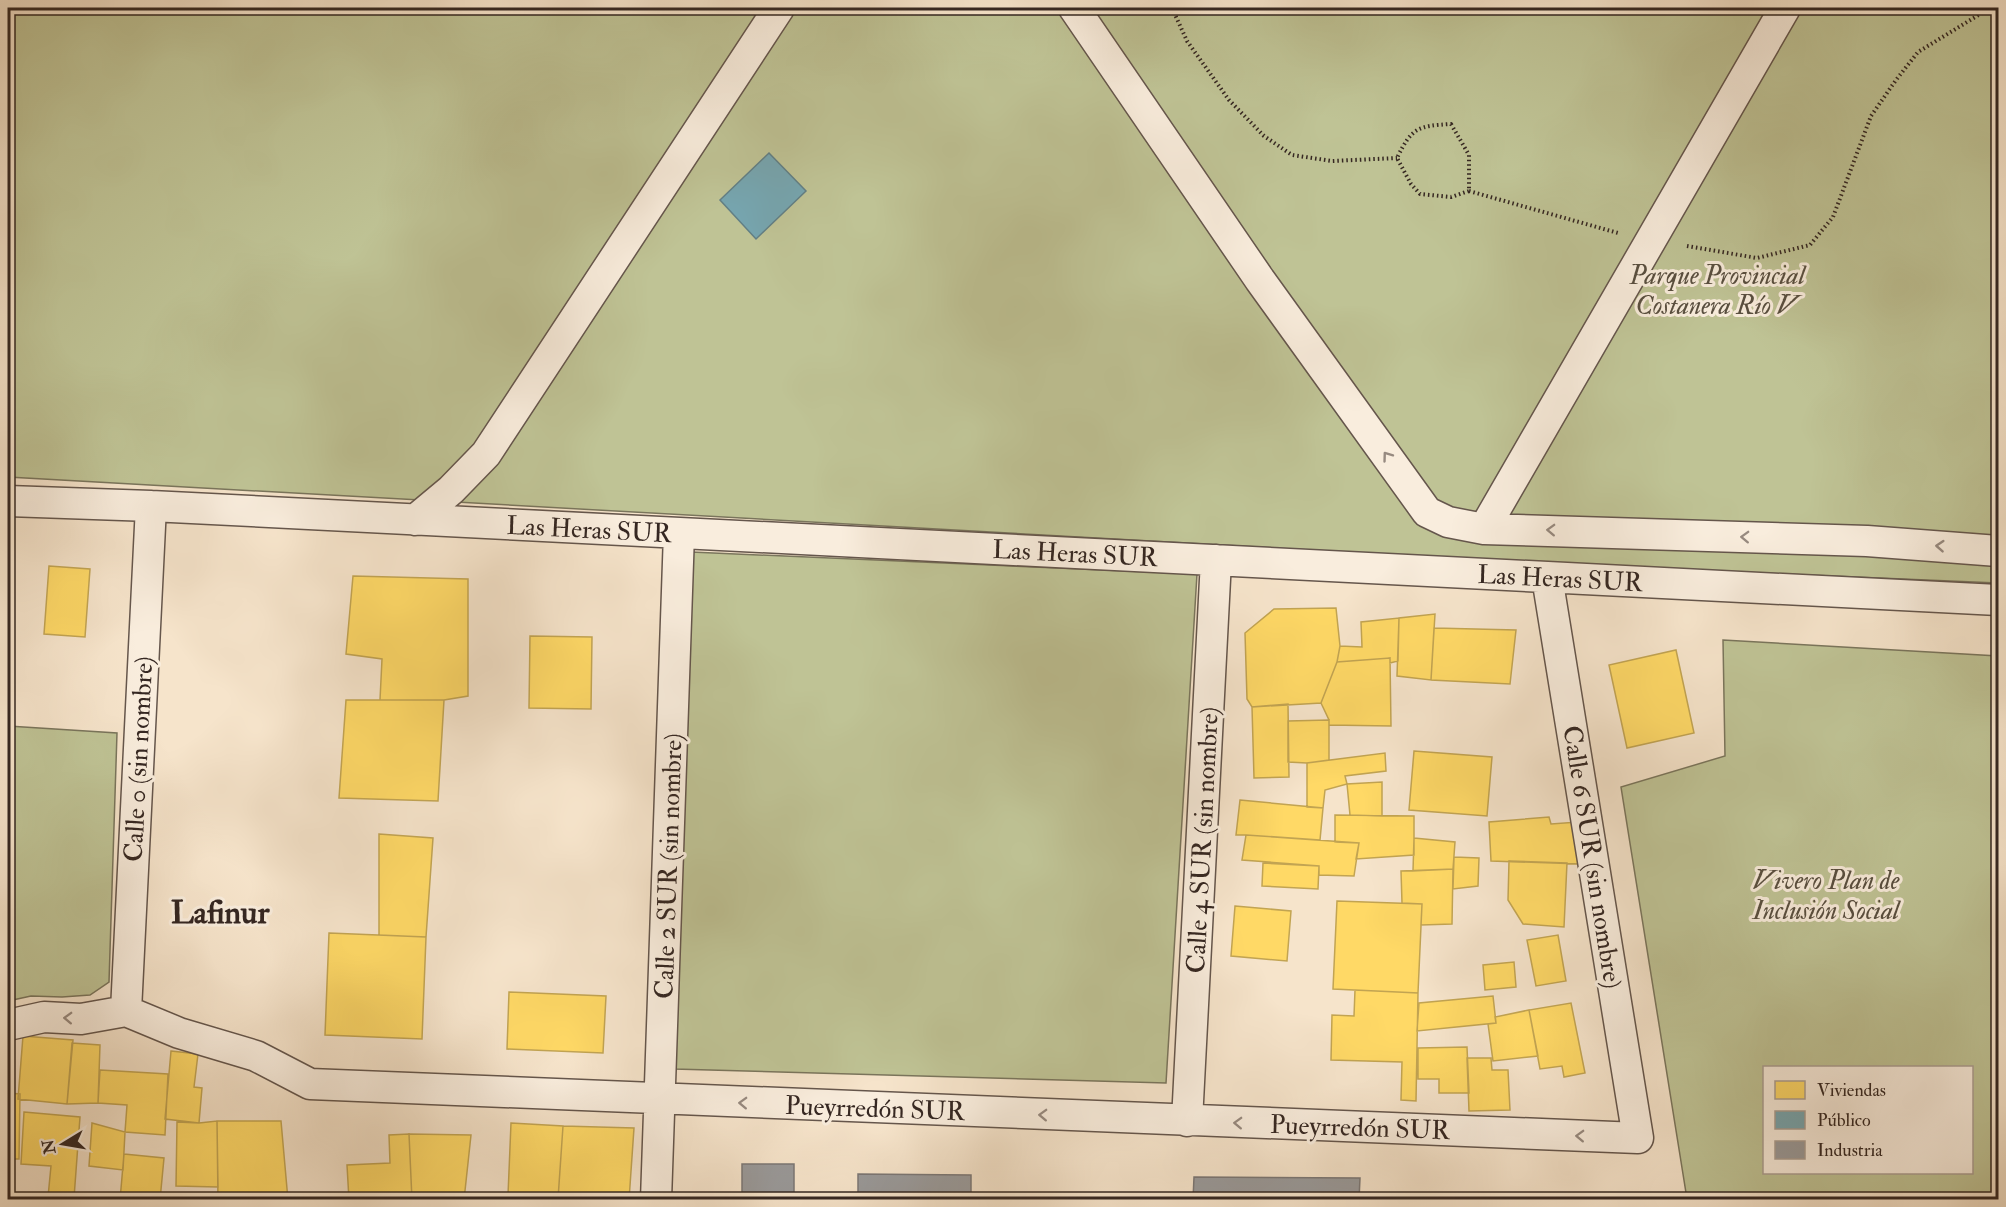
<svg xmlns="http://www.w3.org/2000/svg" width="2006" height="1207" viewBox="0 0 2006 1207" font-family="'IM FELL Double Pica',serif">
	<rect width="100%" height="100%" fill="#f6e4cb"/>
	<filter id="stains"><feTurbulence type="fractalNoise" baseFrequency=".00333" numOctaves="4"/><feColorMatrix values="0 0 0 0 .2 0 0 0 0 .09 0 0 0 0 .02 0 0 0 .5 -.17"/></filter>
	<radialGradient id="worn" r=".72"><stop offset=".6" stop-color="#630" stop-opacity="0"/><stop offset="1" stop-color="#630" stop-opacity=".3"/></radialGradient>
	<!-- green -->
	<path fill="#bfc395" stroke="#7a755c" stroke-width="1.5" fill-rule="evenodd" d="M 8,8 L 1998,8 L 1998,583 L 1597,566 L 8,477 Z
		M 691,552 L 1197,574 L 1166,1083 L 674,1069 Z
		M 1723,640 L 1998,656 L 1998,1199 L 1687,1199 L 1621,787 L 1725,756 ZM 1764,1068 L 1972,1068 L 1972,1172 L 1764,1172 Z
		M 8,726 L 117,733 L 109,982 L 90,995 L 62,997 L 31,996 L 8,1001 Z"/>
	<!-- homes -->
	<path fill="#ffd966" stroke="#c2a452" stroke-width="1.5" d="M 49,566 L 90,569 L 85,637 L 44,634 Z
		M 353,576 L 468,579 L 468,696 L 444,700 L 380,700 L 382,659 L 346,654 Z
		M 1336,608 L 1340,646 L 1337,662 L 1321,703 L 1252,707 L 1247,699 L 1245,633 L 1274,609 Z
		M 1435,614 L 1431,680 L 1397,676 L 1399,618 Z
		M 1399,618 L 1398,661 L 1390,663 L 1390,658 L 1337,662 L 1340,646 L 1362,647 L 1361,622 Z
		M 1434,628 L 1516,630 L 1510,684 L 1431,680 Z
		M 530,636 L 592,637 L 591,709 L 529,708 Z
		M 1676,650 L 1694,733 L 1627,748 L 1609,665 Z
		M 1390,658 L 1391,726 L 1329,725 L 1329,720 L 1321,703 L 1337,662 Z
		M 346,700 L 444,700 L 438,801 L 339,798 Z
		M 1288,704 L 1289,777 L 1254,778 L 1252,707 Z
		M 1329,720 L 1329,760 L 1307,763 L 1288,762 L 1288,721 Z
		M 1414,751 L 1492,757 L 1487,816 L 1409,810 Z
		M 1385,753 L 1386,771 L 1345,776 L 1347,784 L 1325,790 L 1323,808 L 1307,807 L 1307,763 Z
		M 1382,782 L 1382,816 L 1350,815 L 1347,784 Z
		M 1240,800 L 1323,808 L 1320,840 L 1246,835 L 1236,835 Z
		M 1335,815 L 1414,816 L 1414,855 L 1356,859 L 1359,843 L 1335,842 Z
		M 1549,817 L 1551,824 L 1578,822 L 1581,864 L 1491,861 L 1489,822 Z
		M 379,834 L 433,838 L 426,937 L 379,935 Z
		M 1246,835 L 1359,843 L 1354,876 L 1319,875 L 1319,866 L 1242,860 Z
		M 1414,838 L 1455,842 L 1453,869 L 1413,871 Z
		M 1454,857 L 1479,858 L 1478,886 L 1453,889 Z
		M 1509,861 L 1567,863 L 1564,927 L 1523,924 L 1508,900 Z
		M 1263,863 L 1319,866 L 1318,889 L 1262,886 Z
		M 1453,869 L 1452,924 L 1421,925 L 1422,904 L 1402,903 L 1401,871 Z
		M 1337,901 L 1422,904 L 1418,993 L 1333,989 Z
		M 1235,906 L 1291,911 L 1287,961 L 1231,956 Z
		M 329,933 L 426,937 L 422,1039 L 325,1035 Z
		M 1558,935 L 1566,981 L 1536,986 L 1527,940 Z
		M 1514,962 L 1516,987 L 1485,990 L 1483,965 Z
		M 1355,990 L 1418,993 L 1416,1101 L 1401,1100 L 1402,1062 L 1331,1060 L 1332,1015 L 1354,1016 Z
		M 509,992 L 606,996 L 603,1053 L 507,1049 Z
		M 1493,996 L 1496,1023 L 1417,1031 L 1419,1003 Z
		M 1571,1003 L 1585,1073 L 1564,1077 L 1562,1066 L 1540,1069 L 1529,1010 Z
		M 1529,1010 L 1538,1056 L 1493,1061 L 1488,1024 L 1496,1023 L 1495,1017 Z
		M 23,1036 L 73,1040 L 67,1104 L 18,1099 Z
		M 72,1043 L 100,1045 L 98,1103 L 67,1104 Z
		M 1467,1047 L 1469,1093 L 1439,1093 L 1439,1079 L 1418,1079 L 1418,1048 Z
		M 171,1051 L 198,1054 L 194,1087 L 202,1088 L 199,1123 L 165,1119 Z
		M 1467,1058 L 1491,1058 L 1492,1070 L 1508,1070 L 1510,1110 L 1469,1111 Z
		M 100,1070 L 168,1074 L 165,1135 L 125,1132 L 127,1105 L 98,1103 Z
		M 8,1093 L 20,1094 L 19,1159 L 8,1159 Z
		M 24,1112 L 80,1117 L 74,1198 L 48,1197 L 51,1166 L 21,1164 Z
		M 217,1121 L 281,1121 L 288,1200 L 218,1200 Z
		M 217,1121 L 218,1187 L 176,1186 L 177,1122 L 199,1123 Z
		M 92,1123 L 125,1132 L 123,1170 L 89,1166 Z
		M 511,1123 L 563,1126 L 558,1199 L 508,1195 Z
		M 563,1126 L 634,1128 L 629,1200 L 558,1199 Z
		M 409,1134 L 471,1135 L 464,1200 L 412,1200 Z
		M 409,1134 L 412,1200 L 349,1200 L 347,1165 L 390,1163 L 389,1135 Z
		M 124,1154 L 164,1158 L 160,1200 L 120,1200 Z
		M 508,1195 L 558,1199 L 562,1200 L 507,1200 Z"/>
	<!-- public -->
	<path fill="#76a5af" stroke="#627f85" stroke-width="1.5" d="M 769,153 L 806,191 L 756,239 L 720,200 Z"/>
	<!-- industry -->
	<path fill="#999" stroke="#7b7775" stroke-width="1.5" d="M 742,1164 L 794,1164 L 794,1200 L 742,1200 Z
		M 858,1174 L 971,1175 L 971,1200 L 858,1200 Z
		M 1194,1177 L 1360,1178 L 1359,1200 L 1193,1200 Z"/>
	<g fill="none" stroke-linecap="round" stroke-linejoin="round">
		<!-- street casing -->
		<g stroke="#65564c" stroke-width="33">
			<path id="street" d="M 1074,8 L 1260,280 L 1427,512 L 1448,522 L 1484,529 L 1867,541 L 1998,551
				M 8,501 L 151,506 L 1998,600
				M 415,520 L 451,490 L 486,454 L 779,8
				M 1484,529 L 1785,8
				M 126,1011 L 179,1033 L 256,1056 L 310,1084 L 1638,1138 L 1547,577
				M 126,1011 L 151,506
				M 8,1025 L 44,1017 L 81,1019 L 126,1011
				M 1187,1121 L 1216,560
				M 656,1200 L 679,533"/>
		</g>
		<!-- path -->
		<path stroke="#352722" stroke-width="4" stroke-dasharray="1.5 3" stroke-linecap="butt" d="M 1172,8 L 1187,41 L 1229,100 L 1264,136 L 1292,155 L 1332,161 L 1397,158
			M 1451,124 L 1469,155 L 1469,191 L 1451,197 L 1420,194 L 1411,184 L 1397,158 C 1412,127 1418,126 1451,124 Z
			M 1469,191 L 1618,233
			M 1687,246 L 1757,258 L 1810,245 L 1833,217 L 1871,116 L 1896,80 L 1918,52 L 1990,8"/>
		<!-- street -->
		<use href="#street" stroke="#f9eddd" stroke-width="30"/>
	</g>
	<!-- one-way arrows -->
	<defs><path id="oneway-chevron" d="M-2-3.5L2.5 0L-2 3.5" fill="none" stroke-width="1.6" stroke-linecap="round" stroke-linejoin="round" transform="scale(1.5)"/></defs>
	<g stroke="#978a80">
		<use href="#oneway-chevron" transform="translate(1387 456) rotate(-126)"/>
		<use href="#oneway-chevron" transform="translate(1551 530) rotate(-178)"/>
		<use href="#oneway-chevron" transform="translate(1745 537) rotate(-178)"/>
		<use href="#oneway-chevron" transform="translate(1940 546) rotate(-176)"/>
		<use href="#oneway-chevron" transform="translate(68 1018) rotate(-178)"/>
		<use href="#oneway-chevron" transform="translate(743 1103) rotate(-178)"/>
		<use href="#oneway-chevron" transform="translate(1043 1115) rotate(-178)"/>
		<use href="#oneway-chevron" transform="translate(1238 1123) rotate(-178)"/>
		<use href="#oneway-chevron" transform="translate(1580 1136) rotate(-178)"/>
	</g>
	<g text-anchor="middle" stroke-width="6" stroke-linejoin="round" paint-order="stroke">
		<!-- park labels -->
		<g font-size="26" font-style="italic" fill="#584e3f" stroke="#f9eddd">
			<text x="1717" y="284">Parque Provincial<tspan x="1717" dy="30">Costanera Río V</tspan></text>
			<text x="1826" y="889">Vivero Plan de<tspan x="1826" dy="30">Inclusión Social</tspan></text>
		</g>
		<!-- street labels -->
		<g font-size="26" fill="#352722" stroke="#f9eddd">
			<text transform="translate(589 529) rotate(3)" y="9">Las Heras SUR</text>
			<text transform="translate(1075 553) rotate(3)" y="9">Las Heras SUR</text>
			<text transform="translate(1560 578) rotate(3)" y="9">Las Heras SUR</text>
			<text transform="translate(138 759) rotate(-87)" y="9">Calle 0 (sin nombre)</text>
			<text transform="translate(1202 840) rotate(-87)" y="9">Calle 4 SUR (sin nombre)</text>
			<text transform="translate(1593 857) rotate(81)" y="9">Calle 6 SUR (sin nombre)</text>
			<text transform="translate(668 866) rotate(-88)" y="9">Calle 2 SUR (sin nombre)</text>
			<text transform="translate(875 1108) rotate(2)" y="9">Pueyrredón SUR</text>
			<text transform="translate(1360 1127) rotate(2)" y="9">Pueyrredón SUR</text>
		</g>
		<!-- district labels -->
		<g font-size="32" font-weight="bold" fill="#352722" stroke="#f9eddd">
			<text x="220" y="923">Lafinur</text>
		</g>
	</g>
	<!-- margin -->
	<rect width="2006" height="1207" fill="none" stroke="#f6e4cb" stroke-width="30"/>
	<rect x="9" y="9" width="1988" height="1189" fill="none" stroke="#352722" stroke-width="3"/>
	<rect x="15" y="15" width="1976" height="1177" fill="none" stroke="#352722" stroke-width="1.5"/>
	<!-- legend -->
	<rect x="1763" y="1066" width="210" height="108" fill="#f9eddd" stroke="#ab9e92" stroke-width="1.5"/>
	<rect x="1775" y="1081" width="30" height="18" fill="#ffd966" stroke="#ab9e92" stroke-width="1.5"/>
	<text x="1817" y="1096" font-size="18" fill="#352722">Viviendas</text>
	<rect x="1775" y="1111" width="30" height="18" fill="#76a5af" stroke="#ab9e92" stroke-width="1.5"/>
	<text x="1817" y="1126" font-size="18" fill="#352722">Público</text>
	<rect x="1775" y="1141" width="30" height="18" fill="#999999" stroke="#ab9e92" stroke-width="1.5"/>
	<text x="1817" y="1156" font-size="18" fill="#352722">Industria</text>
	<!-- north arrow -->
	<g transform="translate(63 1144) rotate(259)" stroke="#f9eddd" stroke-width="4.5" paint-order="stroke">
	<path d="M0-4.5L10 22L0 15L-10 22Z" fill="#352722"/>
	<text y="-9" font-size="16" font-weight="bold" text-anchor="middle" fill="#352722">N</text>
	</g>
	<rect width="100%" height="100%" filter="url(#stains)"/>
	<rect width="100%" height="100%" fill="url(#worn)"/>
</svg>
